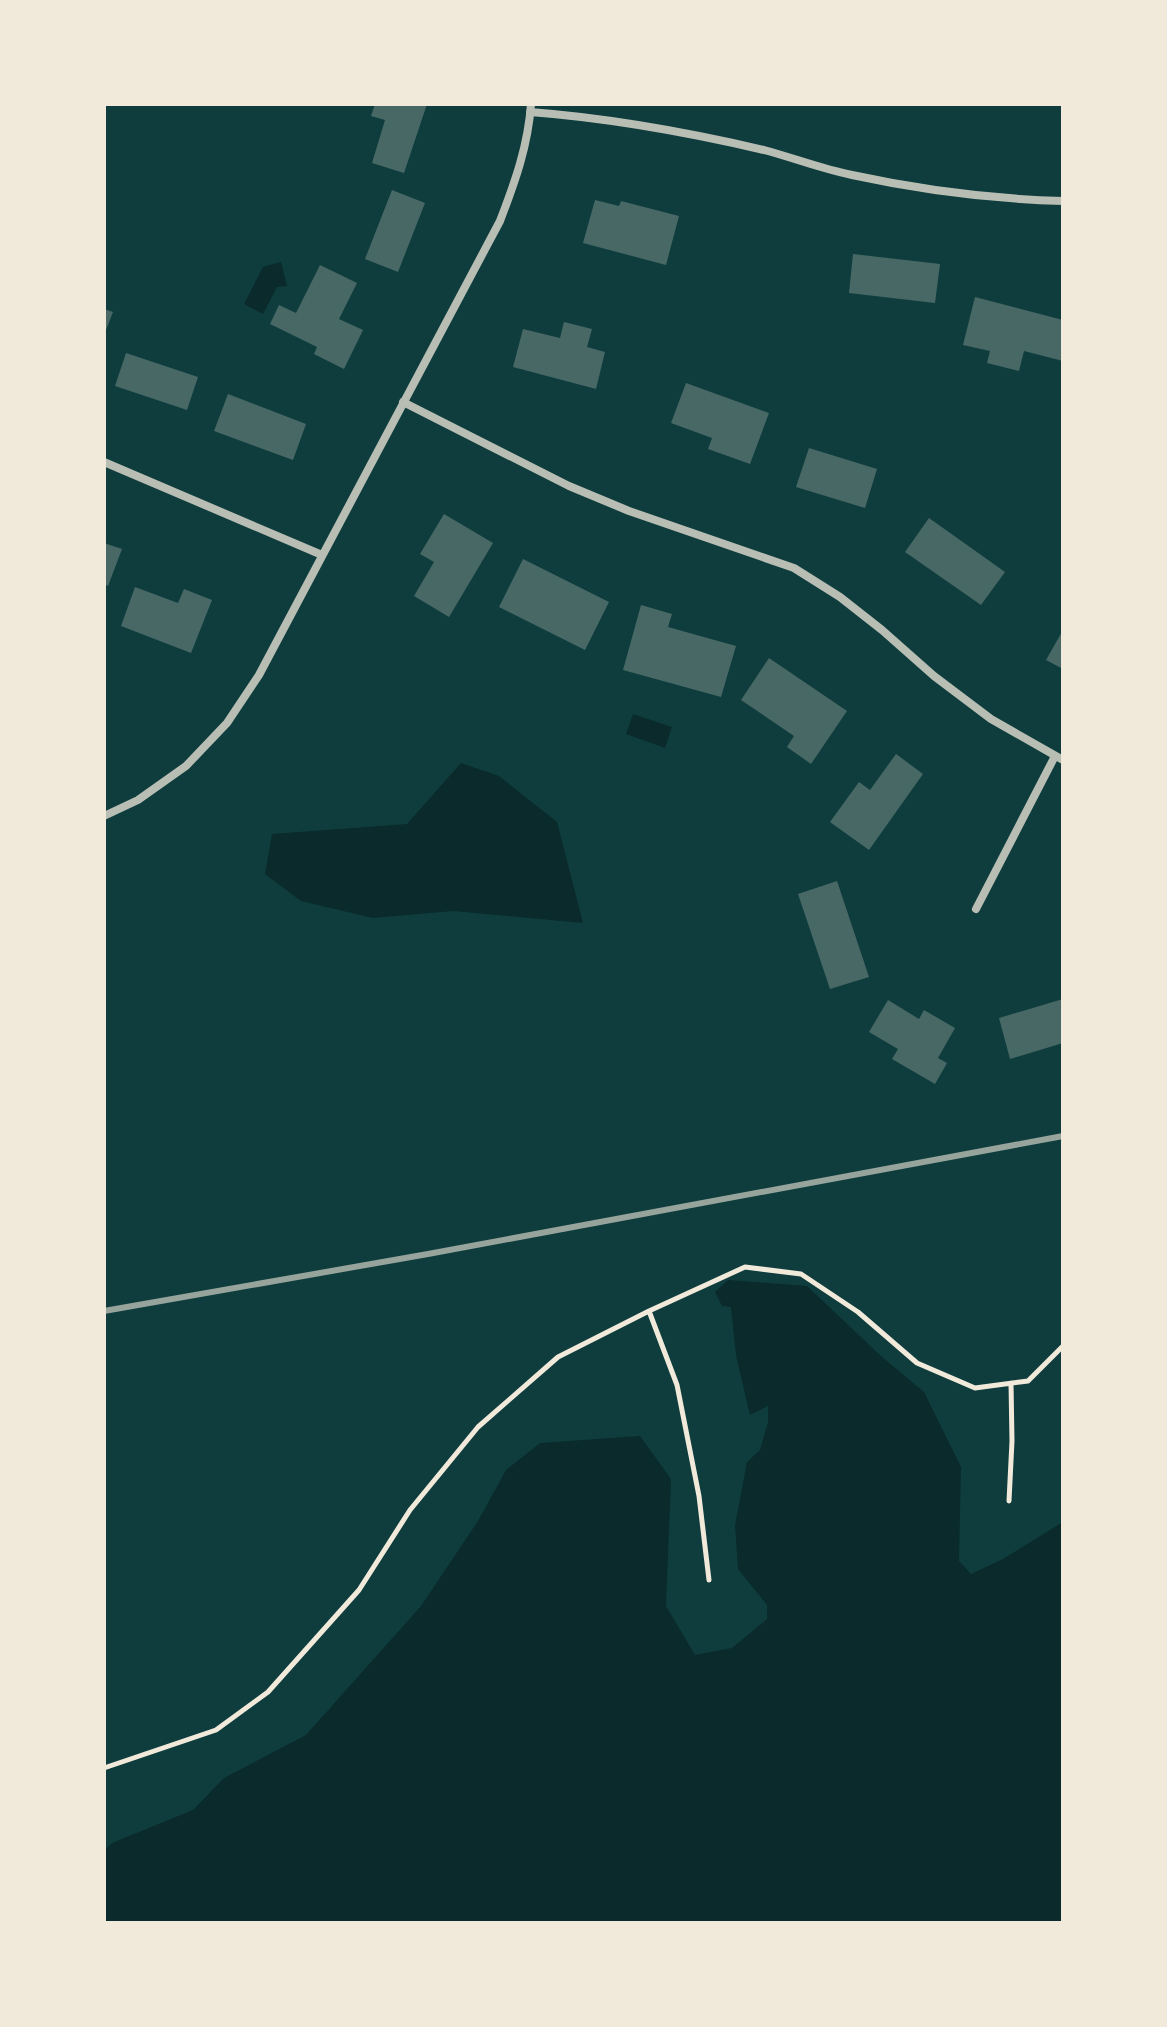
<svg xmlns="http://www.w3.org/2000/svg" width="1167" height="2027" viewBox="0 0 1167 2027" font-family="Lato,sans-serif">
	<rect width="100%" height="100%" fill="#0f3d3e"/>
	<!-- water -->
	<path fill="#0a2a2b" d="M 281,262 L 287,286 L 277,287 L 263,314 L 244,304 L 263,267 Z
		M 633,714 L 672,727 L 665,748 L 626,734 Z
		M 461,763 L 499,776 L 557,822 L 583,923 L 453,911 L 373,918 L 301,901 L 265,874 L 272,834 L 407,824 Z
		M 728,1280 L 807,1286 L 881,1356 L 924,1392 L 961,1467 L 959,1561 L 971,1574 L 1003,1559 L 1063,1522 L 1063,1923 L 104,1923 L 104,1851 L 112,1843 L 193,1810 L 224,1778 L 306,1735 L 421,1606 L 478,1521 L 506,1470 L 540,1443 L 640,1436 L 671,1479 L 666,1606 L 695,1655 L 732,1648 L 767,1619 L 767,1605 L 738,1569 L 735,1525 L 747,1462 L 760,1450 L 768,1422 L 768,1406 L 750,1415 L 736,1355 L 731,1307 L 722,1306 L 715,1292 Z"/>
	<!-- building -->
	<path fill="#486865" d="M 375,104 L 427,104 L 404,173 L 372,163 L 385,120 L 371,116 Z
		M 392,190 L 425,203 L 398,272 L 365,259 Z
		M 595,200 L 619,206 L 621,201 L 679,216 L 666,265 L 583,243 Z
		M 853,254 L 940,264 L 935,303 L 849,293 Z
		M 320,265 L 357,283 L 339,319 L 363,330 L 344,369 L 314,354 L 317,347 L 270,324 L 279,305 L 296,313 Z
		M 975,297 L 1063,320 L 1063,361 L 1024,351 L 1019,371 L 987,363 L 990,351 L 963,345 Z
		M 104,309 L 113,312 L 104,335 Z
		M 564,322 L 592,329 L 587,347 L 605,352 L 596,389 L 513,367 L 523,329 L 560,338 Z
		M 126,353 L 198,377 L 187,410 L 115,386 Z
		M 686,383 L 769,413 L 750,464 L 708,449 L 712,438 L 671,423 Z
		M 228,394 L 306,424 L 293,460 L 214,431 Z
		M 809,448 L 877,469 L 865,508 L 796,487 Z
		M 444,514 L 493,543 L 449,617 L 414,596 L 434,562 L 420,554 Z
		M 929,518 L 1005,572 L 981,605 L 905,552 Z
		M 104,543 L 122,549 L 108,586 L 104,584 Z
		M 523,559 L 609,602 L 585,650 L 499,607 Z
		M 135,587 L 178,603 L 184,589 L 212,600 L 191,653 L 121,626 Z
		M 641,605 L 672,614 L 668,627 L 736,646 L 721,697 L 623,670 Z
		M 1063,630 L 1063,669 L 1046,660 Z
		M 769,658 L 847,711 L 811,764 L 787,747 L 794,736 L 741,700 Z
		M 896,754 L 923,774 L 869,850 L 830,822 L 859,782 L 870,790 Z
		M 837,881 L 869,977 L 830,989 L 798,894 Z
		M 1063,999 L 1063,1043 L 1010,1059 L 999,1018 Z
		M 888,1000 L 919,1019 L 924,1010 L 955,1028 L 938,1058 L 947,1063 L 935,1084 L 892,1059 L 898,1049 L 869,1032 Z"/>
	<g fill="none" stroke-linecap="round" stroke-linejoin="round">
		<!-- path -->
		<path stroke="#f1e9da" stroke-width="5" d="M 649,1311 L 677,1385 L 699,1496 L 709,1580
			M 1009,1501 L 1012,1441 L 1011,1383
			M 104,1768 L 216,1730 L 268,1692 L 359,1590 L 410,1510 L 478,1427 L 558,1357 L 649,1311 L 745,1267 L 801,1274 L 858,1312 L 917,1363 L 975,1388 L 1028,1381 L 1063,1346"/>
		<!-- minor -->
		<path stroke="#b8beb3" stroke-width="8" d="M 530,112 C 610,118 687,132 764,150 C 794,158 822,169 852,175 C 921,190 992,199 1063,201
			M 403,402 L 569,486 L 629,511 L 794,568 L 840,597 L 882,630 L 934,676 L 991,719 L 1063,760
			M 104,462 L 322,555
			M 104,816 L 138,800 L 186,766 L 227,723 L 259,675 L 500,221 C 515,182 528,146 531,104
			M 976,909 L 1055,756"/>
		<!-- rail -->
		<path stroke="#97a49c" stroke-width="6" d="M 104,1311 L 428,1254 L 1063,1136"/>
	</g>
	<!-- border -->
	<rect width="1167" height="2027" fill="none" stroke="#f1e9da" stroke-width="212"/>
</svg>
